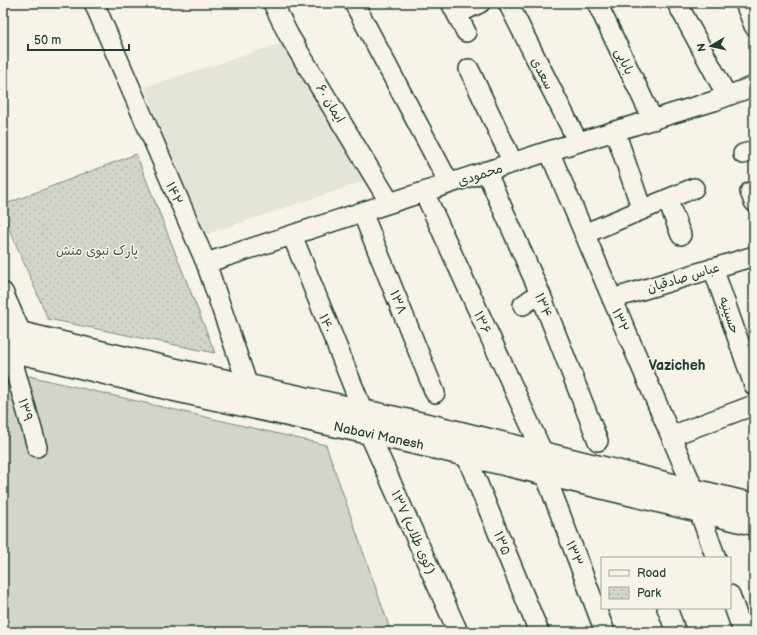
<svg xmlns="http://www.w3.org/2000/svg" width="757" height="635" viewBox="0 0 757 635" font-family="'Balsamiq Sans','Playpen Sans Arabic',sans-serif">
	<defs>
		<pattern id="park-dots" width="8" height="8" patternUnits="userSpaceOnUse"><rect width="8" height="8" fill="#d3d5ca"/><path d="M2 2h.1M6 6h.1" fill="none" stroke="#b5b8ae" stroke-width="1.8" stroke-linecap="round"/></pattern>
	</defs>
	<rect width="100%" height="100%" fill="#f7f3e8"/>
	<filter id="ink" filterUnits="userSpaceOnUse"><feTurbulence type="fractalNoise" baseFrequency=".025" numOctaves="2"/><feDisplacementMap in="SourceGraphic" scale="8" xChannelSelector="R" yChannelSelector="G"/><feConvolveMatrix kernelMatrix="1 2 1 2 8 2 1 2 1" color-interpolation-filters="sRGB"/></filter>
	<g filter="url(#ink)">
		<!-- built -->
		<path fill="#e5e4d9" d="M 283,43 L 365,181 L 204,235 L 170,158 L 145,87 Z"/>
		<!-- park -->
		<path fill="url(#park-dots)" stroke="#79897f" d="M 136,154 L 215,353 L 48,319 L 3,214 L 3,205 Z"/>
		<!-- pitch -->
		<path fill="#d3d5ca" stroke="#79897f" d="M 3,370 L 326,445 L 391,632 L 3,632 Z"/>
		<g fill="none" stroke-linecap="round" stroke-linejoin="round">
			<!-- minor casing -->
			<g stroke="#1f3d34" stroke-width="22">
				<path id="minor" d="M 94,3 L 206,263 L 248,386
					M 273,3 L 288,34 L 390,203
					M 354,3 L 449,183
					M 451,3 L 466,32
					M 508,3 L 578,142
					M 597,3 L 653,120
					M 677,3 L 727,96
					M 745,3 L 754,26
					M 457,14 L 480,3
					M 469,69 L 513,163
					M 615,131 L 642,210
					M 549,151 L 694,490
					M 743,154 L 754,151
					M 486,171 L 540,293 L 598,441
					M 424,192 L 543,453
					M 750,192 L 754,202
					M 667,199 L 681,235
					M 362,212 L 435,393
					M 584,234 L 694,188
					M 292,235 L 363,411
					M 206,263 L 549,151 L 714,101 L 754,86
					M 713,268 L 754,385
					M 3,292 L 21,333
					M 612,299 L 754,256
					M 523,305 L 540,293
					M 9,349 L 37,447
					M 369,433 L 458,632
					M 671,436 L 754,405
					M 466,455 L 539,632
					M 545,474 L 605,632
					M 699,511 L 716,558
					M 730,595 L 743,632
					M 667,608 L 676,632"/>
			</g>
			<!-- major casing -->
			<g stroke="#1f3d34" stroke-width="25">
				<path id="major" d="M 3,329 L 176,370 L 432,426 L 754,505
					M 3,348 L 175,390 L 433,447 L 754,524"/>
			</g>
			<!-- minor -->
			<use href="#minor" stroke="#f7f3e8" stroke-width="19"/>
			<!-- major -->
			<use href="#major" stroke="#f7f3e8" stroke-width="22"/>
		</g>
	</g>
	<g text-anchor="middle" stroke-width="3" stroke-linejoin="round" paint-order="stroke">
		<!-- street labels -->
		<g font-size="13" fill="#1f3d34" stroke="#f7f3e8">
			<text transform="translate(625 61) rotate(65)" y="5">بابایی</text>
			<text transform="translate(543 73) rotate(63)" y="5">سعدی</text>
			<text transform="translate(331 103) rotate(59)" y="5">ایمان ۶۰</text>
			<text transform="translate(480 174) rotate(-18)" y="5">محمودی</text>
			<text transform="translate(175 193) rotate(67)" y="5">۱۴۲</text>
			<text transform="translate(683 277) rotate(-17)" y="5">عباس صادقیان</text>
			<text transform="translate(399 302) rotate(68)" y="5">۱۳۸</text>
			<text transform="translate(544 305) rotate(68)" y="5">۱۳۴</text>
			<text transform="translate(730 315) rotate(71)" y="5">حسینیه</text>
			<text transform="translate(621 320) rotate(67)" y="5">۱۳۲</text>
			<text transform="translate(483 322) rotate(66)" y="5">۱۳۶</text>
			<text transform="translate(327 323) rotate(68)" y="5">۱۴۰</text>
			<text transform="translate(26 410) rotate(74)" y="5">۱۳۹</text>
			<text transform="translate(379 435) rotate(12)" y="5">Nabavi Manesh</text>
			<text transform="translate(414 532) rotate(66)" y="5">۱۳۷ (کوی طلاب)</text>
			<text transform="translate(503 543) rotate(68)" y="5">۱۳۵</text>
			<text transform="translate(575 553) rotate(69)" y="5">۱۳۳</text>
		</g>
		<!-- park labels -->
		<g font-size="13" fill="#435b52" stroke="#f7f3e8">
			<text x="97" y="255">پارک نبوی منش</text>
		</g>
		<!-- neighbourhood labels -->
		<g font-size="14" font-weight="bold" fill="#1f3d34" stroke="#f7f3e8">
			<text x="677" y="370">Vazicheh</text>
		</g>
	</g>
	<!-- margin -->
	<rect width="757" height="635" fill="none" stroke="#f7f3e8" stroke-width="16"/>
	<rect x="8" y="8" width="741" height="619" fill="none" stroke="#1f3d34" stroke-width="1.5" filter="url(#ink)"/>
	<!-- legend -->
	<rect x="601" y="557" width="130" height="52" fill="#f7f3e8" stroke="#a1aaa0"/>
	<rect x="609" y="570" width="20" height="6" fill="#f7f3e8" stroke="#a1aaa0"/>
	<text x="637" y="577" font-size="12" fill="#1f3d34">Road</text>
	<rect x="609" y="587" width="20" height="12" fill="url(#park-dots)" stroke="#a1aaa0"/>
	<text x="637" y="597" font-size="12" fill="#1f3d34">Park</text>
	<!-- north arrow -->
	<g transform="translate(711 46) rotate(261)" stroke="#f7f3e8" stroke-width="3" paint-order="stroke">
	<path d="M0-3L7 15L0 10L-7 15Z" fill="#1f3d34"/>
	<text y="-6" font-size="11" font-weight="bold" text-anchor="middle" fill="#1f3d34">N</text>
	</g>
	<!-- scale -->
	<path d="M28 44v6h101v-6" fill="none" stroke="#1f3d34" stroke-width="2"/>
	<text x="34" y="44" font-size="12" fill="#1f3d34" stroke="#f7f3e8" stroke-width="3" paint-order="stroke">50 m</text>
</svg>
